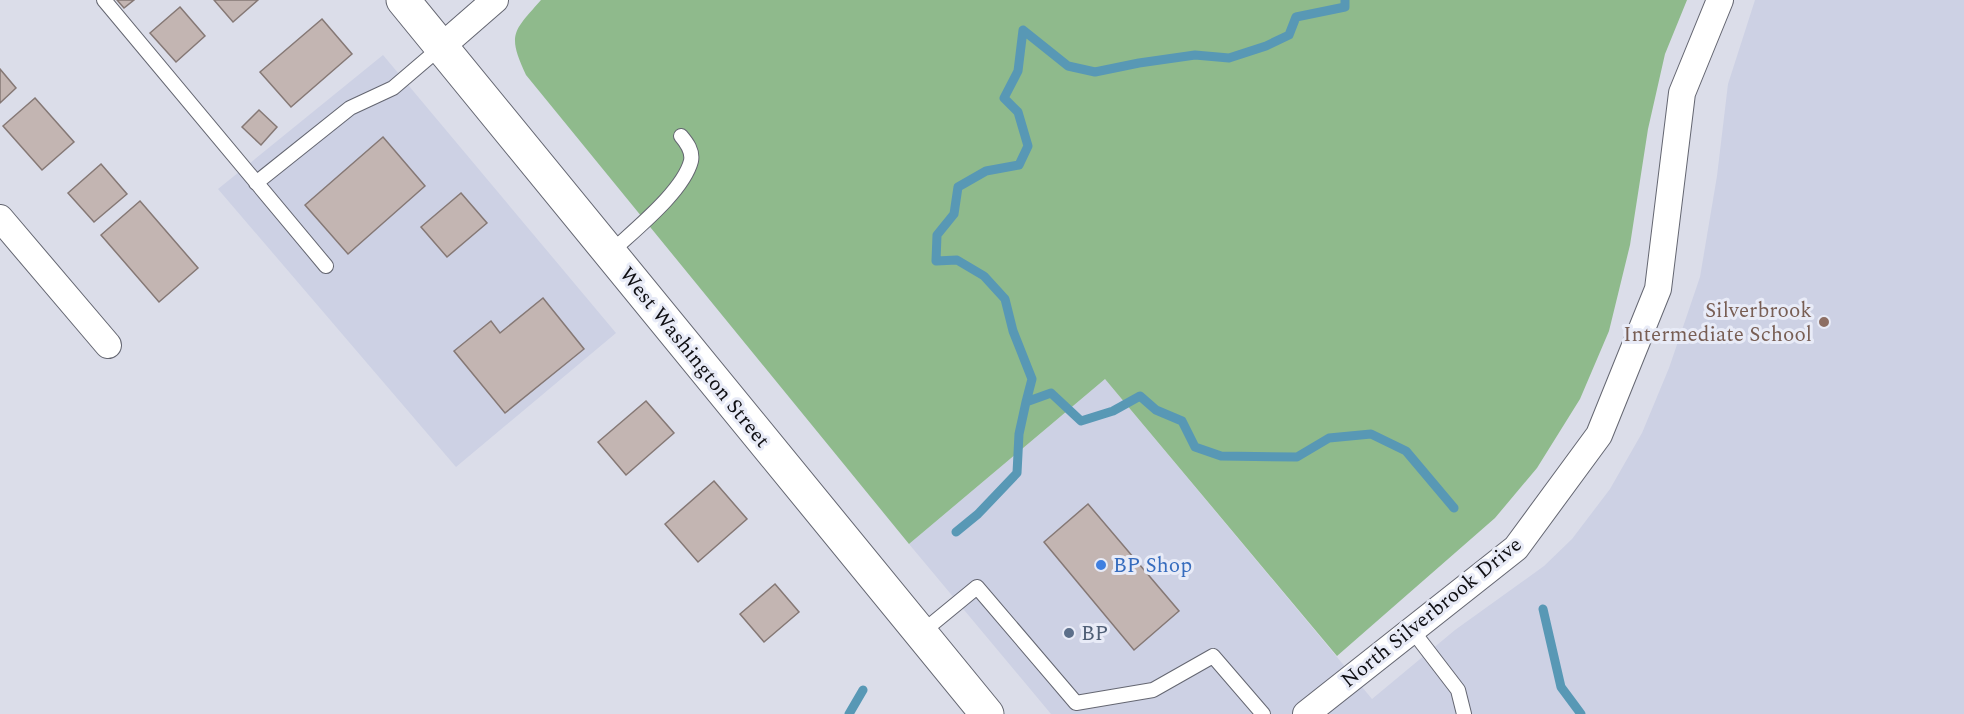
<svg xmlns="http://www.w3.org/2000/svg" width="1964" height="714" viewBox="0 0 1964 714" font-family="Spectral,serif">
	<rect width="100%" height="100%" fill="#dbdde9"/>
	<!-- built -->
	<path fill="#cdd1e4" d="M 1755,0 L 1964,0 L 1964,714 L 1051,714 L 909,544 L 1105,379 L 1372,699 L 1455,630 L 1544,566 L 1572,539 L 1610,489 L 1642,433 L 1669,368 L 1700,277 L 1717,176 L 1728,84 Z
		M 383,55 L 616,333 L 456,467 L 218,189 Z"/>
	<!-- green -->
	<path fill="#8fba8c" d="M 541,0 L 1687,0 L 1665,54 L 1648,129 L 1630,245 L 1609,331 L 1580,399 L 1537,468 L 1495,518 L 1337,656 L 1105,379 L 909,544 L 526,75 C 507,34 513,32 541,0 Z"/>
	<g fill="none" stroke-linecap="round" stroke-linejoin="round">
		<!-- stream -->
		<path stroke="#5898b5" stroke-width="9" d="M 1026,402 L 1032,379 L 1013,331 L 1005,299 L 984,276 L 957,260 L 936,261 L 937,235 L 954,214 L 958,187 L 986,171 L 1019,165 L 1028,146 L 1018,112 L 1004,98 L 1018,71 L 1023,30 L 1068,66 L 1095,72 L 1139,63 L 1195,55 L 1229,58 L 1266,46 L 1289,35 L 1296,17 L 1345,7 L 1345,0
			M 956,532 L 978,514 L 1017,473 L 1019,434 L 1026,402 L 1051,393 L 1081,421 L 1113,411 L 1140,396 L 1156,410 L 1182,421 L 1195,447 L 1221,456 L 1297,457 L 1329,438 L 1371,434 L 1406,451 L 1454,508
			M 1543,609 L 1561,687 L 1581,714
			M 849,714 L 863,690"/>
	</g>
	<!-- building -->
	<path fill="#c3b5b2" stroke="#857875" stroke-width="1.5" d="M 117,0 L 134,0 L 124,8 Z
		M 214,0 L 258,0 L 233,22 Z
		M 180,7 L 205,36 L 176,62 L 150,33 Z
		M 322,19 L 352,54 L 291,107 L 260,72 Z
		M 0,69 L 16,88 L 0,103 Z
		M 35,98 L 74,142 L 42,170 L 3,126 Z
		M 259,110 L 277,127 L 261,145 L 242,127 Z
		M 383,137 L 425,186 L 348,254 L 305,205 Z
		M 101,164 L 127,194 L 94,222 L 68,193 Z
		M 461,193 L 487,223 L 447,257 L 421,227 Z
		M 140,201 L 198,268 L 159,302 L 101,235 Z
		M 543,298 L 584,349 L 505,413 L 454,351 L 491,321 L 500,333 Z
		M 646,401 L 674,433 L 626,475 L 598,442 Z
		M 714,481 L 747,519 L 698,562 L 665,524 Z
		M 1088,504 L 1179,611 L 1134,650 L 1044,542 Z
		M 775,584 L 799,612 L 764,642 L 740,614 Z"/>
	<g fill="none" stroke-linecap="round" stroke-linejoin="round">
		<!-- lane casing -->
		<g stroke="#646671" stroke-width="16">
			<path id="lane" d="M 104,0 L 326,266
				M 256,183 L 350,108 L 393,88 L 441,47
				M 610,253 C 633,231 683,192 691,161 C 693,151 687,143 681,136
				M 1412,630 L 1458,690 L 1464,714
				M 921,633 L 977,587 L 1076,703 L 1153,690 L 1213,656 L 1263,714"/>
		</g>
		<!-- street casing -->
		<g stroke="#646671" stroke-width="28">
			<path id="street" d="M 441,47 L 495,0
				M 0,218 L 108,345
				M 1306,714 L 1516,548 L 1599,435 L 1658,289 L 1682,93 L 1720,0"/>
		</g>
		<!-- primary casing -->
		<g stroke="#646671" stroke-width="35">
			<path id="primary" d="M 403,0 L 987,714"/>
		</g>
		<!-- lane -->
		<use href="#lane" stroke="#fff" stroke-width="14"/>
		<!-- street -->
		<use href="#street" stroke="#fff" stroke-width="26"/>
		<!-- primary -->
		<use href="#primary" stroke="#fff" stroke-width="33"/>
	</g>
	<!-- markers -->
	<circle fill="#8d6e63" stroke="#e8ebf7" stroke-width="2" cx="1824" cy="322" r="6"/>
	<circle fill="#3f7fe0" stroke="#e8ebf7" stroke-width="2" cx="1101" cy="565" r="6"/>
	<circle fill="#5c6f8a" stroke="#e8ebf7" stroke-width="2" cx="1069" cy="633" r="6"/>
	<g text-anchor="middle" stroke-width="6" stroke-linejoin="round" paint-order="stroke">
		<!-- education labels -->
		<g font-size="21" fill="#785e54" stroke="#e8ebf7" text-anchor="end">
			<text x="1812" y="317">Silverbrook<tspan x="1812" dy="24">Intermediate School</tspan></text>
		</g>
		<!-- street labels -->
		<g font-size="21" fill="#0f0f13" stroke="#e8ebf7">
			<text transform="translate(695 357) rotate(51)" y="7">West Washington Street</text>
			<text transform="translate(1431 612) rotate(-39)" y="7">North Silverbrook Drive</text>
		</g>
		<!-- shop labels -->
		<g font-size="21" fill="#366cbe" stroke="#e8ebf7" text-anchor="start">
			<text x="1113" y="572">BP Shop</text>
		</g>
		<!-- service labels -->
		<g font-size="21" fill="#4e5e75" stroke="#e8ebf7" text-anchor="start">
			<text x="1081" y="640">BP</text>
		</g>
	</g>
</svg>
